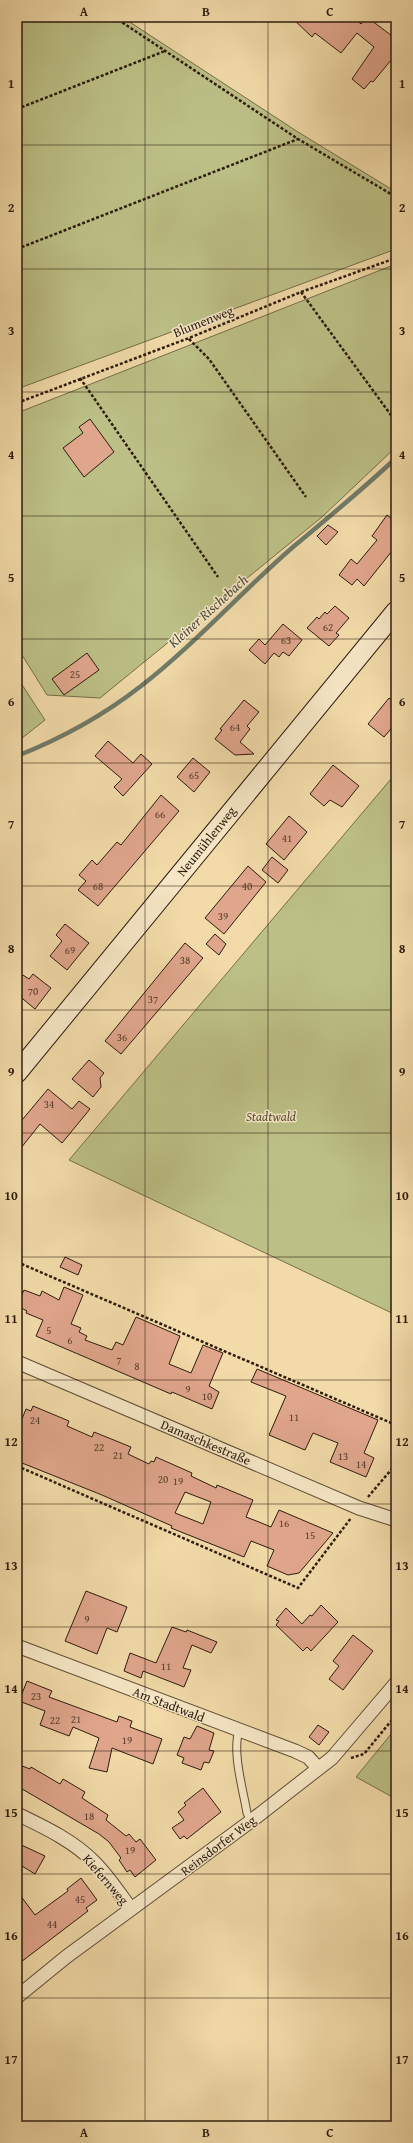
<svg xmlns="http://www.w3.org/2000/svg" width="413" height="2143" viewBox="0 0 413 2143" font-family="'Gentium Book Plus',serif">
	<rect width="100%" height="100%" fill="#f2dba9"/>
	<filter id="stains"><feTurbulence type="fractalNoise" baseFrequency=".005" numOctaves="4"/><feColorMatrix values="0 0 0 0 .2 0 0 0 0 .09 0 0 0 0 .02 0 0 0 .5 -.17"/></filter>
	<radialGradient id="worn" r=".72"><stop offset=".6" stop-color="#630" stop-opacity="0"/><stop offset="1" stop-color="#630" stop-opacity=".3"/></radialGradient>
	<!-- green -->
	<path fill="#bcc086" stroke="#746e4a" d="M 17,17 L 122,17 L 298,132 L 396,192 L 396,249 L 17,389 Z
		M 396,264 L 396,447 L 322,517 L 100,698 L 47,695 L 17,647 L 17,413 Z
		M 17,677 L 45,720 L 17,742 Z
		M 396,773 L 396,1315 L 69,1160 Z
		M 396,1728 L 396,1799 L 356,1777 Z"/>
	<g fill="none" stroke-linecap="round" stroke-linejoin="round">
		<!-- stream -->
		<path stroke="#6f7b69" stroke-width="4.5" d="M 17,756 C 60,739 104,715 141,686 C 195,644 241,592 293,547 C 328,518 363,489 396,458"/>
	</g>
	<!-- building -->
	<path fill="#e0a68c" stroke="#2c1b0e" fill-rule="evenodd" d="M 291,17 L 353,17 L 361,24 L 367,17 L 396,39 L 396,65 L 391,60 L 373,82 L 371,81 L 364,89 L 352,79 L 374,47 L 357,33 L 341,53 L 315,33 L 312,37 Z
		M 90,419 L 114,452 L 84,477 L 63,448 L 83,433 L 79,427 Z
		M 387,515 L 396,522 L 396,546 L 364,586 L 357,579 L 352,585 L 339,575 L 351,559 L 357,564 L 377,540 L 372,536 Z
		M 328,525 L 338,532 L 326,545 L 317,536 Z
		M 335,606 L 349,618 L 336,633 L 339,635 L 329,646 L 307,628 L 317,617 L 319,619 L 325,612 L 327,614 Z
		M 283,624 L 302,640 L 289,656 L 283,652 L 279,657 L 274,653 L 265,664 L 249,650 L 259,639 L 265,645 Z
		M 87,653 L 99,670 L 64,695 L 52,679 Z
		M 389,698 L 396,704 L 396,723 L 384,737 L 368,724 Z
		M 244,700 L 259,712 L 247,726 L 250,729 L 240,742 L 254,754 L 235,755 L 215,739 L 222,730 L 220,729 Z
		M 108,741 L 133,763 L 141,754 L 152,764 L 123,796 L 114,787 L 122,779 L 95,756 Z
		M 193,758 L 210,772 L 194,792 L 177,777 Z
		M 333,765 L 359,786 L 342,807 L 330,800 L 324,806 L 310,794 Z
		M 161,795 L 179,811 L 98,906 L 78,890 L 86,881 L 79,875 L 92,860 L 97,865 L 117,842 L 121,845 Z
		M 289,816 L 307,832 L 284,860 L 266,844 Z
		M 272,857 L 288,870 L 278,883 L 262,870 Z
		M 248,866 L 266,882 L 224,934 L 205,918 Z
		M 65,924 L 89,943 L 67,970 L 50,956 L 62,941 L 56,935 Z
		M 215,934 L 226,944 L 219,955 L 206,944 Z
		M 185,943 L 203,958 L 121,1054 L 105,1041 Z
		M 33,974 L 51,988 L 35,1009 L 17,994 L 17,982 L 23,975 L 29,979 Z
		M 89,1060 L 104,1073 L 100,1078 L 101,1087 L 93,1097 L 72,1079 Z
		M 48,1089 L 72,1109 L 79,1101 L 90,1109 L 62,1143 L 40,1124 L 17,1153 L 17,1126 Z
		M 65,1257 L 82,1265 L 78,1275 L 60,1267 Z
		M 64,1287 L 83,1295 L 71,1324 L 81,1328 L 79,1332 L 87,1336 L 85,1340 L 112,1350 L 116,1342 L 123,1345 L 136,1317 L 180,1336 L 169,1364 L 191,1373 L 203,1345 L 223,1353 L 209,1386 L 219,1392 L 212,1409 L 172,1392 L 171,1394 L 36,1336 L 43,1320 L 26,1313 L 27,1311 L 17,1306 L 24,1290 L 40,1296 L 42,1291 L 59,1300 Z
		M 257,1369 L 378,1420 L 364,1453 L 374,1458 L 366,1477 L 330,1462 L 338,1443 L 313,1433 L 305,1450 L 269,1435 L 286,1396 L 251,1382 Z
		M 33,1406 L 69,1421 L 67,1426 L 92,1437 L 94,1432 L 131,1447 L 128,1454 L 149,1464 L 151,1461 L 154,1462 L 156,1457 L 192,1473 L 191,1476 L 216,1488 L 217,1485 L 253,1500 L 246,1517 L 259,1522 L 271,1527 L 279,1510 L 333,1533 L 299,1573 L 288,1575 L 267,1566 L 274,1550 L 251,1541 L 244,1557 L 181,1532 L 171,1528 L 172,1526 L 102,1495 L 17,1461 L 17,1431 L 26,1409 L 31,1411 ZM 185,1492 L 211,1502 L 203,1524 L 175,1513 Z
		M 86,1591 L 127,1607 L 117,1632 L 107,1628 L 97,1654 L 65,1641 Z
		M 321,1605 L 338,1622 L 311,1651 L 307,1647 L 303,1651 L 276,1625 L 279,1621 L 276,1620 L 286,1608 L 302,1624 L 310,1615 L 312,1616 Z
		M 172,1627 L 186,1632 L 187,1630 L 217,1642 L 211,1653 L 192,1645 L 183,1668 L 191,1670 L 184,1687 L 143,1671 L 141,1678 L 124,1671 L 130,1653 L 156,1663 Z
		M 353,1635 L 373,1651 L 343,1690 L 329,1679 L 339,1666 L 333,1661 Z
		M 27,1681 L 52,1691 L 49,1697 L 117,1722 L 119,1716 L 132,1721 L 130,1727 L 162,1739 L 153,1764 L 112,1748 L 107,1772 L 89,1768 L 99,1738 L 73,1727 L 69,1736 L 40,1725 L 45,1711 L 19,1701 Z
		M 318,1725 L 329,1732 L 319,1745 L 309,1737 Z
		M 197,1726 L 214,1733 L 209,1750 L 214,1751 L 209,1763 L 204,1762 L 201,1770 L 182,1763 L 184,1758 L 177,1755 L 184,1737 L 190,1739 Z
		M 17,1764 L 30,1769 L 31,1767 L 60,1784 L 63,1779 L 85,1792 L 82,1798 L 108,1815 L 106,1820 L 126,1836 L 129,1834 L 136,1842 L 140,1839 L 156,1860 L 135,1877 L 130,1870 L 127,1872 L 119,1860 L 121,1858 L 109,1842 L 99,1834 L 17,1786 Z
		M 203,1788 L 221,1812 L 187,1839 L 184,1836 L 180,1839 L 172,1828 L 184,1820 L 178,1812 L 186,1805 L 184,1803 Z
		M 17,1843 L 45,1856 L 35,1874 L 17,1863 Z
		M 81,1878 L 97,1900 L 86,1908 L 88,1911 L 17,1965 L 17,1891 L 35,1915 L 68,1891 L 67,1889 Z"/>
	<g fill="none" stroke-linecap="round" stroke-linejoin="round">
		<!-- lane casing -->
		<g stroke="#5e4b35" stroke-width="9">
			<path id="lane" d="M 239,1730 C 232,1753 243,1789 247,1813 L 251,1821"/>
		</g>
		<!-- street casing -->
		<g stroke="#5e4b35" stroke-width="15">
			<path id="street" d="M 17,1362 L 359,1508 L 396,1520
				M 17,1646 L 295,1751 L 308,1757 L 318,1768
				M 17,1814 C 44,1827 74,1841 95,1863 C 109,1877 119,1893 131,1909
				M 17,1997 L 66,1957 L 251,1821 L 332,1758 L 396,1683"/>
		</g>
		<!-- secondary casing -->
		<g stroke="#2c1b0e" stroke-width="21">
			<path id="secondary" d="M 17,1073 L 396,611"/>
		</g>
		<!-- path -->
		<path stroke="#2c1b0e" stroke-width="2.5" stroke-dasharray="3 2" stroke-linecap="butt" d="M 114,17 L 298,139 L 396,197
			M 17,109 L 165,51
			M 17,249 L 298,139
			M 301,292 L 396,422
			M 189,339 L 209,359 L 306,497
			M 80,378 L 218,577
			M 17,403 L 189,338 L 301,292 L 396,258
			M 17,1262 L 396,1425
			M 17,1466 L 298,1588 L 351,1518
			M 368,1497 L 396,1464
			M 351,1758 L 364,1754 L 396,1715"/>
		<!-- lane -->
		<use href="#lane" stroke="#f7e8c7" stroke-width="7"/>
		<!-- street -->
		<use href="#street" stroke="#f7e8c7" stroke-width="13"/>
		<!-- secondary -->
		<use href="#secondary" stroke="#f7e8c7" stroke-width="19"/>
	</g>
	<!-- grid -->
	<path fill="none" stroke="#2c1b0e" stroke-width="1" stroke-opacity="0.55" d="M 145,17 L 145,2126M 268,17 L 268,2126M 17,145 L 396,145M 17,269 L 396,269M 17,392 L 396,392M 17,516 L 396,516M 17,639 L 396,639M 17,763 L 396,763M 17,886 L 396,886M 17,1010 L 396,1010M 17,1133 L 396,1133M 17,1257 L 396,1257M 17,1380 L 396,1380M 17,1504 L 396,1504M 17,1627 L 396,1627M 17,1751 L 396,1751M 17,1874 L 396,1874M 17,1998 L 396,1998"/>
	<g text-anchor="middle" stroke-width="3" stroke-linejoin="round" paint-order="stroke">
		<!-- number labels -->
		<g font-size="11" fill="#593e2e">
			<text x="328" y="631">62</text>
			<text x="286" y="644">63</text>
			<text x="75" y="678">25</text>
			<text x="235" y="731">64</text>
			<text x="194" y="779">65</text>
			<text x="160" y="818">66</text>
			<text x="287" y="842">41</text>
			<text x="98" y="890">68</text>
			<text x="247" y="890">40</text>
			<text x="223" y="920">39</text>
			<text x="70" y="954">69</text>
			<text x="185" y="964">38</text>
			<text x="33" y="995">70</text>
			<text x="153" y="1003">37</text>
			<text x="122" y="1041">36</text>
			<text x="49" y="1108">34</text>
			<text x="49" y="1334">5</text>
			<text x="70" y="1344">6</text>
			<text x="119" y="1364">7</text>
			<text x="137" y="1370">8</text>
			<text x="188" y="1393">9</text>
			<text x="207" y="1400">10</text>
			<text x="294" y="1421">11</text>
			<text x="35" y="1424">24</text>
			<text x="99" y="1451">22</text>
			<text x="118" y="1459">21</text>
			<text x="343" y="1460">13</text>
			<text x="361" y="1468">14</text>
			<text x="163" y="1483">20</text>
			<text x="178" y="1485">19</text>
			<text x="284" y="1527">16</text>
			<text x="310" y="1539">15</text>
			<text x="87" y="1623">9</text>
			<text x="166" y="1670">11</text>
			<text x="36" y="1700">23</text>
			<text x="76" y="1723">21</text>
			<text x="55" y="1724">22</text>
			<text x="127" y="1744">19</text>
			<text x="89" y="1820">18</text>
			<text x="130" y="1854">19</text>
			<text x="80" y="1903">45</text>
			<text x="52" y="1928">44</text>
		</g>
		<!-- street labels -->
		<g font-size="13" fill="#2c1b0e" stroke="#f7e8c7">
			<text transform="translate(203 321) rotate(-22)" y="5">Blumenweg</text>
			<text transform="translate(206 841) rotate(-51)" y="5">Neumühlenweg</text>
			<text transform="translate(206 1442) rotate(23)" y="5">Damaschkestraße</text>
			<text transform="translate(169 1704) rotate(21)" y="5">Am Stadtwald</text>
			<text transform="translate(218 1845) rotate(-37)" y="5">Reinsdorfer Weg</text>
			<text transform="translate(106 1879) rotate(49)" y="5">Kiefernweg</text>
		</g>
		<!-- park labels -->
		<g font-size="13" font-style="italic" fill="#574d32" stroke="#f7e8c7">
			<text x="271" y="1121">Stadtwald</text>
		</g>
		<!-- water labels -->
		<g font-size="14" font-style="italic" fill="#4e4b3b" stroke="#f7e8c7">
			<text transform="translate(208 611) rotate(-42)" y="5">Kleiner Rischebach</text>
		</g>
	</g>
	<!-- margin -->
	<rect width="413" height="2143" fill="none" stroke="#f2dba9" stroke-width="44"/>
	<rect x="22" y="22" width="369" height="2099" fill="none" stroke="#2c1b0e" stroke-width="1.5"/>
	<g font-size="13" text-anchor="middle" font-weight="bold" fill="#2c1b0e">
		<text x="84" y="16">A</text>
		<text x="206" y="16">B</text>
		<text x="330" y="16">C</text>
		<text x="11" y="88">1</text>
		<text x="402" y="88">1</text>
		<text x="11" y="212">2</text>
		<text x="402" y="212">2</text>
		<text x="11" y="335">3</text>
		<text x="402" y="335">3</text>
		<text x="11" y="459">4</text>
		<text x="402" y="459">4</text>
		<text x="11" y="582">5</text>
		<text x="402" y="582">5</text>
		<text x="11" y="706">6</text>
		<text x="402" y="706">6</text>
		<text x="11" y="829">7</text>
		<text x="402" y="829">7</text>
		<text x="11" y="953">8</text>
		<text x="402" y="953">8</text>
		<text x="11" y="1076">9</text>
		<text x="402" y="1076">9</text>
		<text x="11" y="1200">10</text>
		<text x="402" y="1200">10</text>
		<text x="11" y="1323">11</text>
		<text x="402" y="1323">11</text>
		<text x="11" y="1446">12</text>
		<text x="402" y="1446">12</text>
		<text x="11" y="1570">13</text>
		<text x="402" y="1570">13</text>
		<text x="11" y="1693">14</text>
		<text x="402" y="1693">14</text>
		<text x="11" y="1817">15</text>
		<text x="402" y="1817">15</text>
		<text x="11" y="1940">16</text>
		<text x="402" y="1940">16</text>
		<text x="11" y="2064">17</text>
		<text x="402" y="2064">17</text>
		<text x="84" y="2137">A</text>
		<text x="206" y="2137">B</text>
		<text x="330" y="2137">C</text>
	</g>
	<rect width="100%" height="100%" filter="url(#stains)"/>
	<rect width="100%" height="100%" fill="url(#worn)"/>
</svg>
